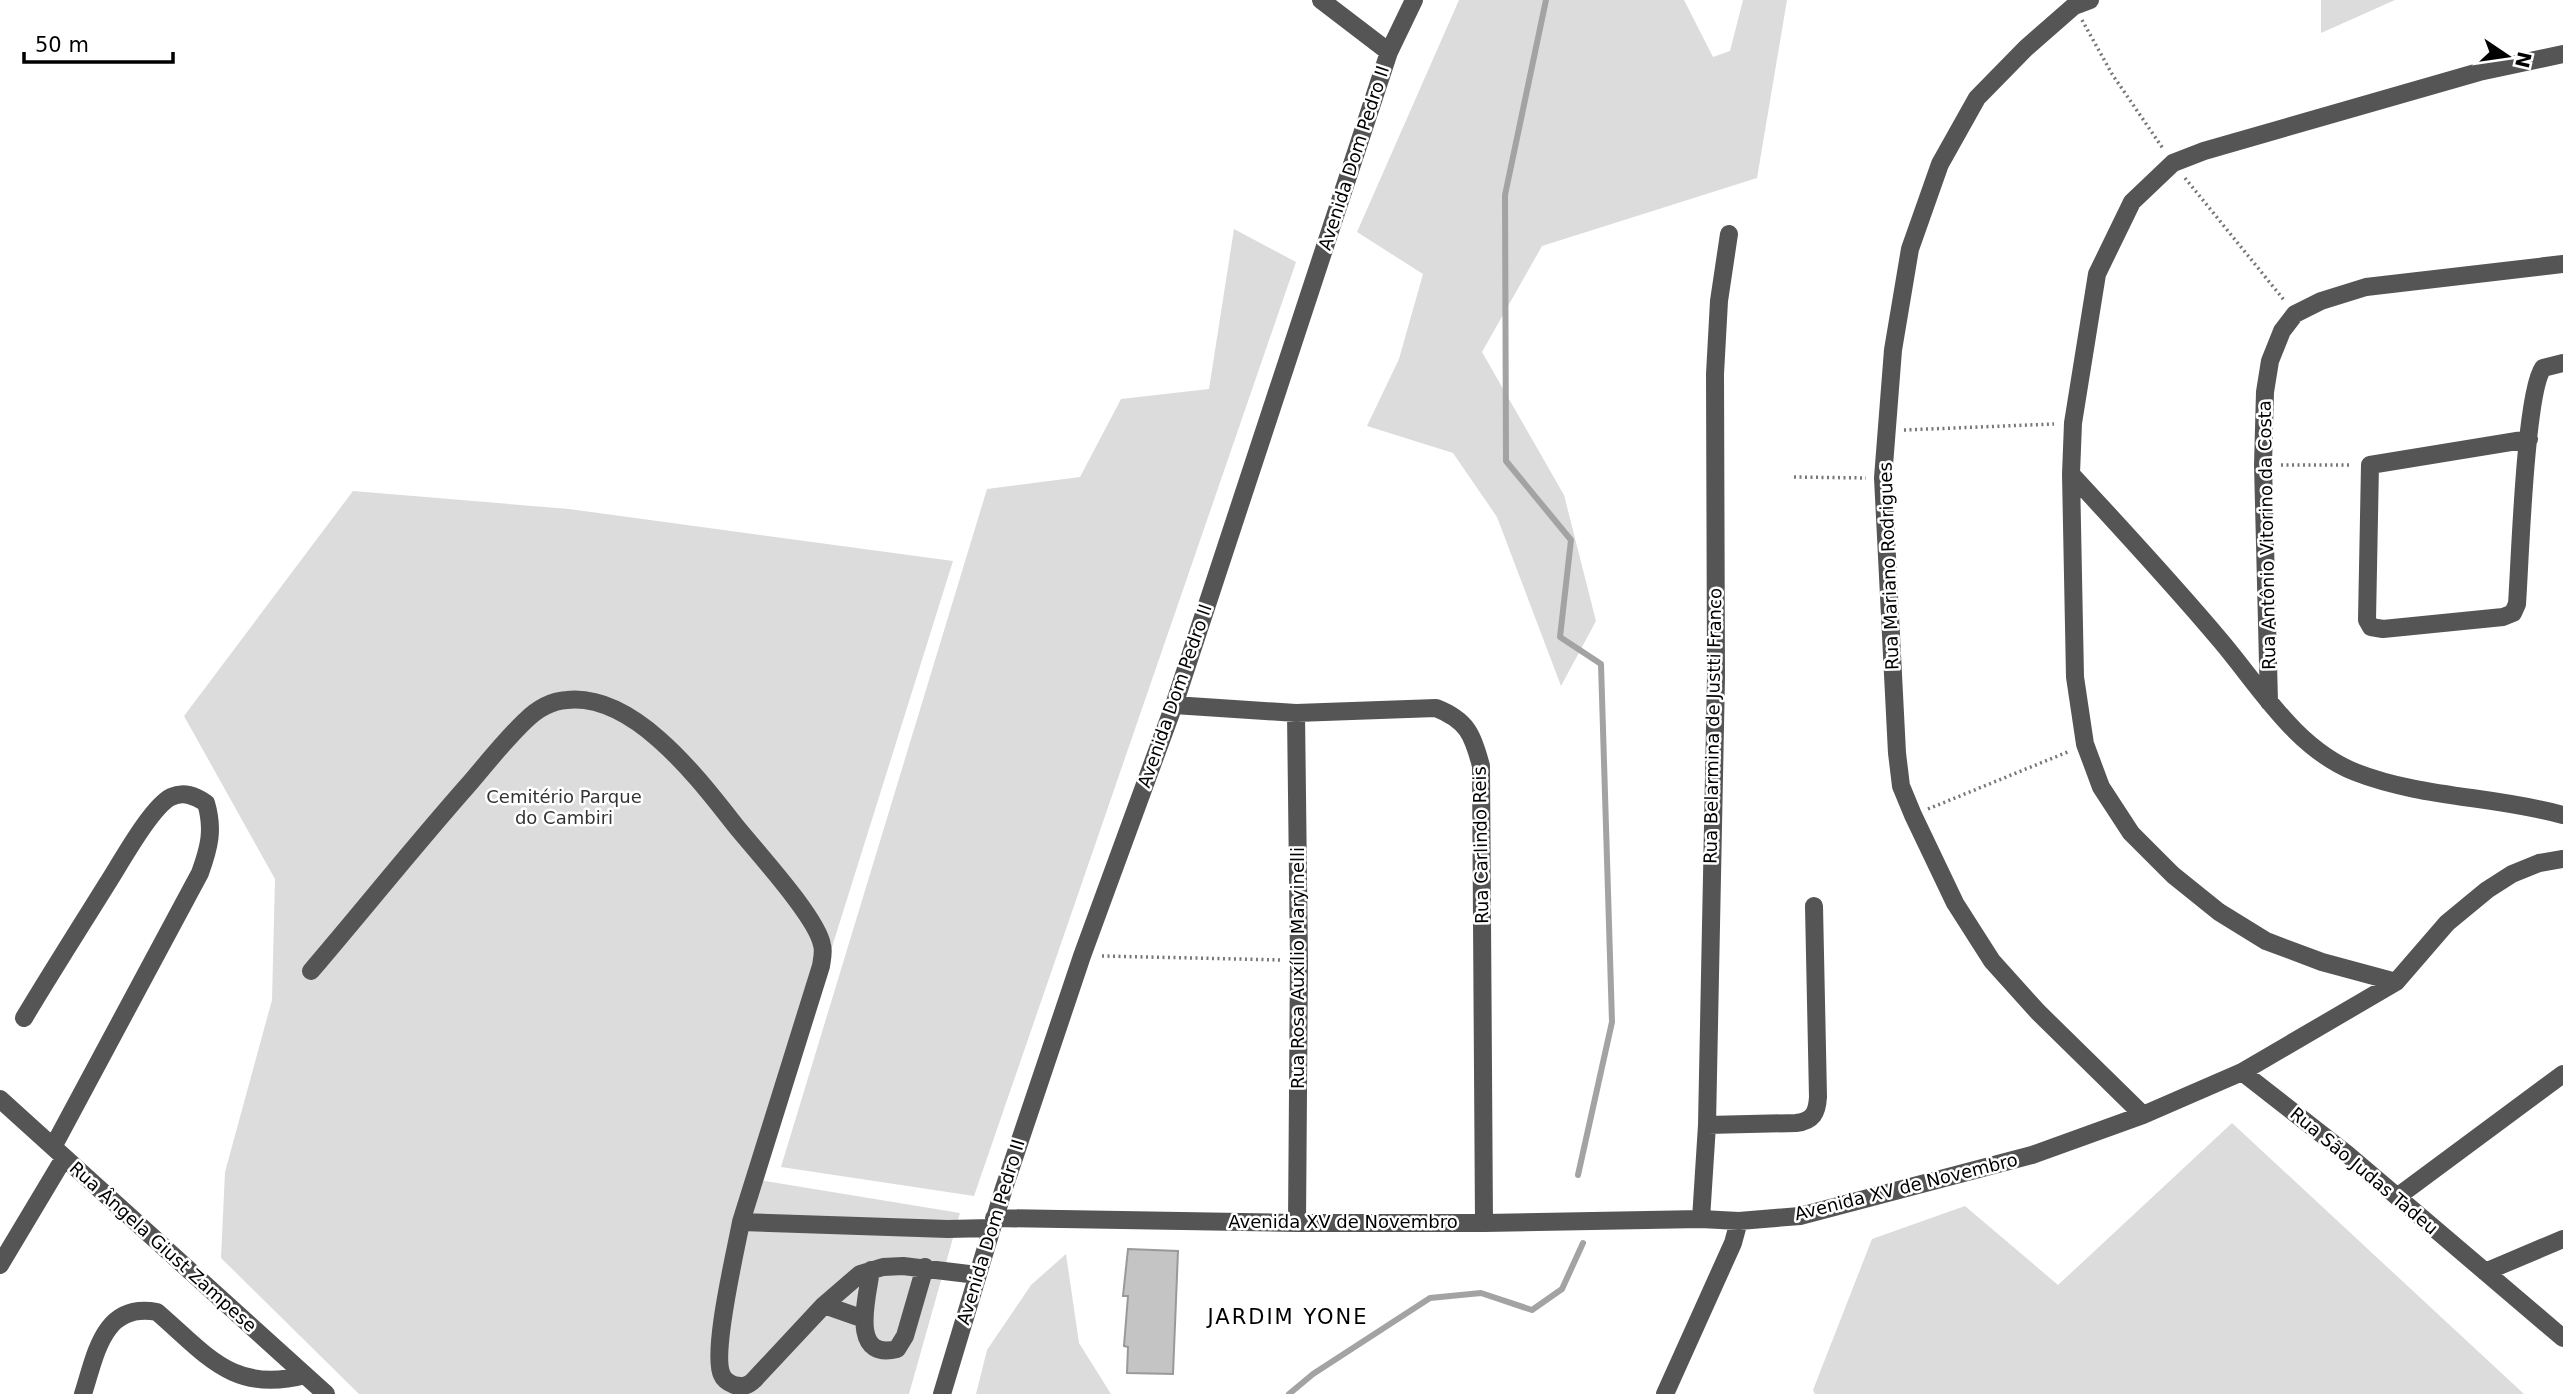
<svg xmlns="http://www.w3.org/2000/svg" width="2563" height="1394" viewBox="0 0 2563 1394" font-family="'DejaVu Sans',sans-serif">
	<rect width="100%" height="100%" fill="#fff"/>
	<!-- green -->
	<path fill="#dcdcdc" d="M 1459,0 L 1684,0 L 1713,57 L 1730,51 L 1743,0 L 1787,0 L 1757,178 L 1542,246 L 1482,352 L 1564,495 L 1596,621 L 1561,686 L 1497,517 L 1453,453 L 1367,426 L 1399,359 L 1423,274 L 1357,232 Z
		M 2321,0 L 2395,0 L 2321,33 Z
		M 1234,229 L 1296,262 L 974,1196 L 781,1167 L 987,489 L 1080,477 L 1121,399 L 1209,389 Z
		M 353,491 L 569,509 L 953,561 L 759,1180 L 960,1213 L 909,1394 L 359,1394 L 221,1258 L 225,1172 L 272,1000 L 275,879 L 184,716 Z
		M 2232,1123 L 2524,1394 L 1815,1394 L 1813,1390 L 1872,1239 L 1965,1206 L 2058,1285 Z
		M 1066,1254 L 1079,1343 L 1111,1394 L 976,1394 L 987,1350 L 1031,1285 Z"/>
	<g fill="none" stroke-linecap="round" stroke-linejoin="round">
		<!-- stream -->
		<path stroke="#a3a3a3" stroke-width="6" d="M 1546,0 L 1505,195 L 1506,461 L 1571,540 L 1560,637 L 1601,664 L 1612,1022 L 1578,1175
			M 1289,1394 L 1313,1374 L 1430,1298 L 1481,1293 L 1532,1310 L 1562,1289 L 1583,1243"/>
	</g>
	<!-- building -->
	<path fill="#c4c4c4" stroke="#999" stroke-width="2" d="M 1128,1249 L 1178,1251 L 1173,1374 L 1127,1373 L 1128,1347 L 1124,1346 L 1128,1296 L 1123,1296 Z"/>
	<g fill="none" stroke-linecap="round" stroke-linejoin="round">
		<!-- path -->
		<path stroke="#777" stroke-width="3.5" stroke-dasharray="2 3.5" stroke-linecap="butt" d="M 2082,20 L 2112,74 L 2164,150
			M 2185,178 L 2284,300
			M 1904,430 L 2054,424
			M 2281,465 L 2351,465
			M 1794,477 L 1866,478
			M 1928,809 L 2070,751
			M 1102,956 L 1283,960"/>
		<!-- minor -->
		<path stroke="#555" stroke-width="18" d="M 1321,0 L 1389,52
			M 2090,0 L 2074,6 L 2026,48 L 1977,98 L 1940,164 L 1910,249 L 1893,350 L 1883,478 L 1897,753 L 1901,786 L 1913,815 L 1955,903 L 1992,961 L 2038,1012 L 2143,1115
			M 2529,439 L 2370,465 L 2367,620 L 2371,627 L 2383,629 L 2503,617 L 2513,613 L 2517,604 C 2520,563 2525,393 2543,368 L 2563,363
			M 2071,474 C 2122,529 2172,583 2220,640 C 2260,687 2295,748 2355,772 C 2421,798 2495,796 2563,815
			M 2269,702 L 2263,465 L 2265,392 L 2270,361 L 2282,331 L 2295,314 L 2321,301 L 2366,287 L 2563,264
			M 1174,705 L 1296,713 L 1436,708 C 1467,720 1473,735 1481,766 L 1484,1223
			M 1296,713 L 1299,960 L 1297,1223
			M 311,971 C 364,909 415,845 469,784 C 487,763 505,740 525,721 C 536,710 551,701 567,700 C 634,693 698,778 735,825 C 755,850 817,917 822,945 C 824,951 822,959 821,966 L 741,1222 L 948,1229 L 991,1228
			M 2396,982 L 2322,962 L 2266,941 L 2219,912 L 2173,875 L 2131,833 L 2101,787 L 2085,744 L 2075,677 L 2071,474 L 2073,423 L 2097,274 L 2132,202 L 2173,163 L 2204,151 L 2479,72 L 2563,54
			M 24,1018 C 51,973 79,929 107,884 C 120,864 151,807 171,797 C 184,791 195,796 206,803 C 214,830 209,848 200,873 L 53,1147
			M 2242,1072 L 2347,1154 L 2563,1338
			M 0,1099 L 326,1394
			M 1707,1125 L 1796,1123 C 1813,1121 1817,1113 1818,1097 L 1814,906
			M 2397,1197 L 2563,1074
			M 994,1218 L 1297,1223 L 1484,1223 L 1701,1219 L 1739,1221 L 1800,1216 L 2032,1155 L 2143,1115 L 2242,1072 L 2396,982 L 2447,923 L 2487,890 L 2512,874 L 2539,863 L 2563,859
			M 1701,1219 L 1707,1125 L 1716,677 L 1715,374 L 1719,301 L 1729,234
			M 741,1222 C 736,1250 711,1353 722,1375 C 724,1380 729,1383 734,1385 C 743,1387 748,1386 754,1380 L 824,1305 L 860,1274 L 883,1267 L 903,1266 L 977,1275
			M 0,1265 L 64,1158
			M 871,1270 C 868,1295 848,1361 897,1349 L 905,1336 L 925,1267
			M 2485,1272 L 2563,1239
			M 824,1305 L 864,1319
			M 83,1394 C 96,1354 103,1302 157,1312 C 207,1355 233,1394 305,1375
			M 942,1394 L 1004,1188 L 1082,956 L 1174,705 L 1389,52 L 1414,0
			M 1665,1394 L 1733,1243 L 1739,1221"/>
	</g>
	<g text-anchor="middle" stroke-width="5" stroke-linejoin="round" paint-order="stroke">
		<!-- street labels -->
		<g font-size="18" fill="#000" stroke="#fff">
			<text transform="translate(1354 158) rotate(-72)" y="6">Avenida Dom Pedro II</text>
			<text transform="translate(2267 535) rotate(-91)" y="6">Rua Antônio Vitorino da Costa</text>
			<text transform="translate(1889 566) rotate(-92)" y="6">Rua Mariano Rodrigues</text>
			<text transform="translate(1175 696) rotate(-71)" y="6">Avenida Dom Pedro II</text>
			<text transform="translate(1713 726) rotate(-89)" y="6">Rua Belarmina de Justti Franco</text>
			<text transform="translate(1481 845) rotate(-91)" y="6">Rua Carlindo Reis</text>
			<text transform="translate(1298 968) rotate(-90)" y="6">Rua Rosa Auxílio Maryinelli</text>
			<text transform="translate(2364 1171) rotate(40)" y="6">Rua São Judas Tadeu</text>
			<text transform="translate(1906 1187) rotate(-14)" y="6">Avenida XV de Novembro</text>
			<text x="1343" y="1228">Avenida XV de Novembro</text>
			<text transform="translate(991 1232) rotate(-73)" y="6">Avenida Dom Pedro II</text>
			<text transform="translate(163 1247) rotate(42)" y="6">Rua Ângela Giust Zampese</text>
		</g>
		<!-- park labels -->
		<g font-size="18" fill="#333" stroke="#fff">
			<text x="564" y="803">Cemitério Parque<tspan x="564" dy="21">do Cambiri</tspan></text>
		</g>
		<!-- quarter labels -->
		<g font-size="21" letter-spacing="2" fill="#000" stroke="#fff">
			<text x="1288" y="1324">JARDIM YONE</text>
		</g>
	</g>
	<!-- north arrow -->
	<g transform="translate(2507 56) rotate(103)" stroke="#ffffff" stroke-width="5" paint-order="stroke">
	<path d="M0-5L12 26L0 18L-12 26Z" fill="#000000"/>
	<text y="-10" font-size="19" font-weight="bold" text-anchor="middle" fill="#000000">N</text>
	</g>
	<!-- scale -->
	<path d="M24 52v10h149v-10" fill="none" stroke="#000000" stroke-width="3.5"/>
	<text x="35" y="52" font-size="21" fill="#000000" stroke="#ffffff" stroke-width="5" paint-order="stroke">50 m</text>
</svg>
